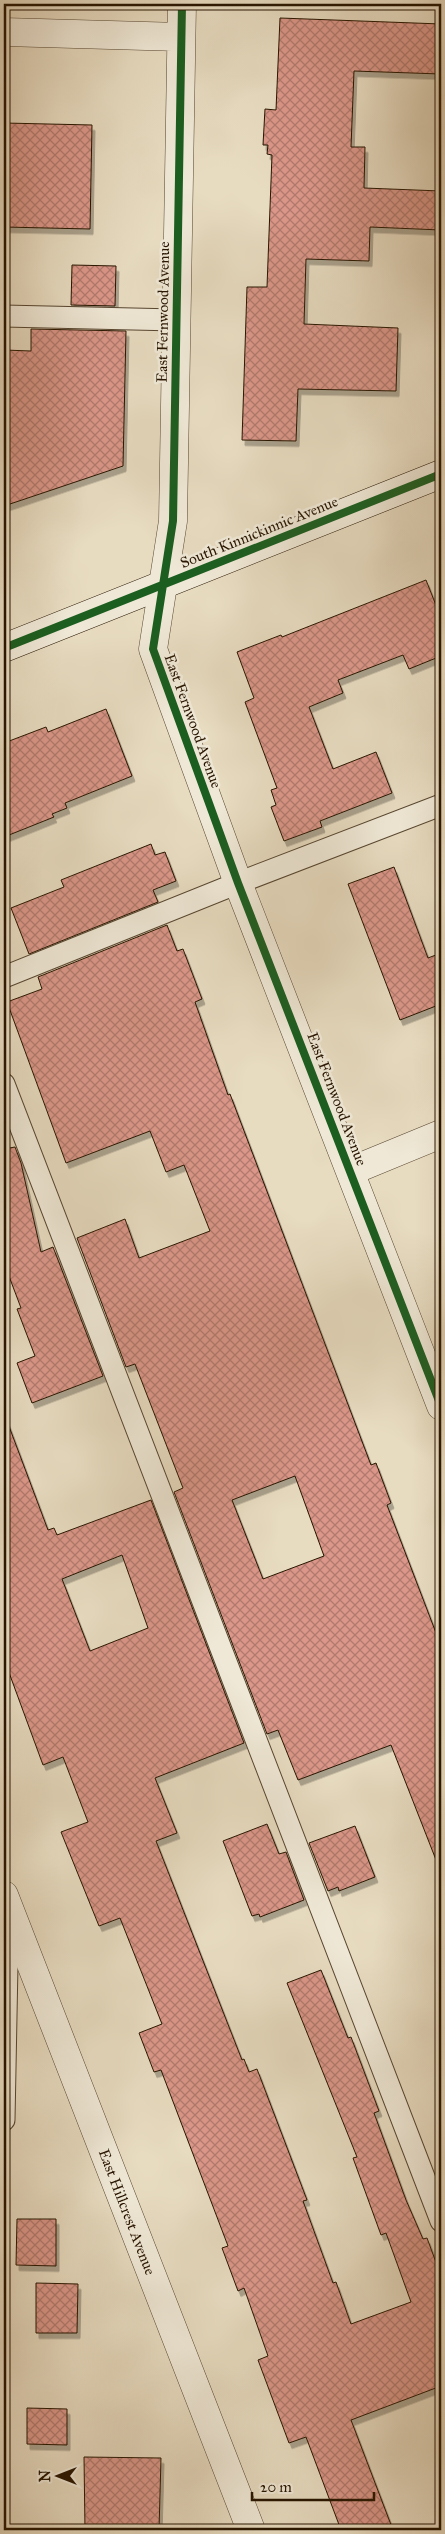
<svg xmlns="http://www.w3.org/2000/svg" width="445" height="2534" viewBox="0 0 445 2534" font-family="'IM FELL Great Primer',serif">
	<defs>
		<pattern id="building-cross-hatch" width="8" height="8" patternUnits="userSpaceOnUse" patternTransform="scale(1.25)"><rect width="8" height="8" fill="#db9789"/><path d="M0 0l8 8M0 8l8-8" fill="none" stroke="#b27a6e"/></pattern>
		<filter id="shadow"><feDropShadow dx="3" dy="5.5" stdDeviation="0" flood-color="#0004"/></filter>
	</defs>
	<rect width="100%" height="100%" fill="#e7dbc0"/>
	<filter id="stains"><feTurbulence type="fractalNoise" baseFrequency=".004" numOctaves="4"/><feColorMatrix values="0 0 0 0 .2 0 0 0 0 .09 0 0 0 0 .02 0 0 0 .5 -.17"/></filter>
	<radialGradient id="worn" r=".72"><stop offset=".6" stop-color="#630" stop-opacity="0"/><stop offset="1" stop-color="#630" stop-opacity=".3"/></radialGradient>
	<!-- building -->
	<path fill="url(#building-cross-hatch)" stroke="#271500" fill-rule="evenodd" filter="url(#shadow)" d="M 280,18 L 441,24 L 441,74 L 354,71 L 351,147 L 365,147 L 364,188 L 441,191 L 441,230 L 370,227 L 369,261 L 306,259 L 304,324 L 398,328 L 396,391 L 298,389 L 296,441 L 242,440 L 247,287 L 267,287 L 272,155 L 267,154 L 268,145 L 263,145 L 265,109 L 276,110 Z
		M 4,123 L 92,125 L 90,229 L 4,227 Z
		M 72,265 L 116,266 L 115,306 L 71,305 Z
		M 31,329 L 126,331 L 123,466 L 4,506 L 4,350 L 31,351 Z
		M 426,580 L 441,618 L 441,656 L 409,669 L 403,655 L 338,680 L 343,693 L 309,707 L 333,769 L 376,752 L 392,793 L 320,821 L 322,827 L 284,841 L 271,807 L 276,805 L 271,790 L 277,788 L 245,702 L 254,698 L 237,652 L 281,635 L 282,637 Z
		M 106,709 L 132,776 L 65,803 L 67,808 L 52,814 L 54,817 L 4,837 L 4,743 L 46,727 L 48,732 Z
		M 151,844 L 155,855 L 165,852 L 176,881 L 153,890 L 158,902 L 29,954 L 11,908 L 64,887 L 61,880 Z
		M 394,867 L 428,958 L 441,953 L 441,1004 L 400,1020 L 348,884 Z
		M 167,925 L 177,951 L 183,949 L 202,999 L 195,1002 L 228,1095 L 230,1094 L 371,1465 L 376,1463 L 391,1503 L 387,1505 L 441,1646 L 441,1865 L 438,1865 L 391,1745 L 298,1780 L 278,1730 L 267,1734 L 174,1492 L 183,1488 L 135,1364 L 126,1367 L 77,1238 L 125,1219 L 139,1258 L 210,1231 L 184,1165 L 166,1172 L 150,1131 L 66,1163 L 7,1002 L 42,989 L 38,977 ZM 295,1476 L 324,1556 L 263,1579 L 232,1500 Z
		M 15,1147 L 21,1163 L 41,1252 L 53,1247 L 103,1376 L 32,1403 L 17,1363 L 35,1356 L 17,1309 L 21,1308 L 4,1263 L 4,1149 Z
		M 4,1421 L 7,1421 L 48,1530 L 54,1528 L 57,1535 L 151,1500 L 244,1743 L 155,1778 L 177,1833 L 156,1841 L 242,2060 L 244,2059 L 249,2072 L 257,2069 L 307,2200 L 303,2201 L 333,2283 L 336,2282 L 351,2324 L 411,2302 L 386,2233 L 381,2235 L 353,2158 L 357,2157 L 287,1983 L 321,1970 L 348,2038 L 351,2037 L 379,2111 L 374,2113 L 406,2200 L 423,2239 L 427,2238 L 441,2276 L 441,2386 L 351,2420 L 393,2530 L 341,2530 L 306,2437 L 289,2443 L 258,2360 L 268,2356 L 244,2288 L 238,2291 L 222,2248 L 228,2246 L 161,2070 L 154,2072 L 139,2033 L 162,2024 L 120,1918 L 99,1926 L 61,1832 L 88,1822 L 63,1757 L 43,1765 L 4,1659 ZM 122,1555 L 148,1628 L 90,1651 L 62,1579 Z
		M 267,1824 L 279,1854 L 286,1852 L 304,1900 L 260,1917 L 259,1914 L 252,1916 L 223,1841 Z
		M 355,1826 L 375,1877 L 339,1891 L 338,1887 L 328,1891 L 309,1843 Z
		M 17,2219 L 56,2219 L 56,2266 L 16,2265 Z
		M 36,2283 L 78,2284 L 77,2333 L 36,2333 Z
		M 27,2408 L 67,2409 L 67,2445 L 27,2444 Z
		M 84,2457 L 161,2458 L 159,2530 L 85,2530 Z"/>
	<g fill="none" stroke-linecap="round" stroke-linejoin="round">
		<!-- lane casing -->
		<g stroke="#574630" stroke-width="23">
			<path id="lane" d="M 4,316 L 176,320
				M 4,977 L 238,883 L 441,805
				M 4,1084 L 441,2221
				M 4,2120 L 8,1913"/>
		</g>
		<!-- street casing -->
		<g stroke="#574630" stroke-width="29">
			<path id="street" d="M 182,4 L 173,521 L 153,649 L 238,883 L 441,1406
				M 4,32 L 181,37
				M 351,1171 L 441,1134
				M 4,1895 L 251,2530"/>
		</g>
		<!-- secondary casing -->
		<g stroke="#271500" stroke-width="29">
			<path id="secondary" d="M 4,648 L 441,474"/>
		</g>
		<!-- lane -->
		<use href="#lane" stroke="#efe8d6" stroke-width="21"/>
		<!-- street -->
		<use href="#street" stroke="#efe8d6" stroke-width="28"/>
		<!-- secondary -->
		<use href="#secondary" stroke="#efe8d6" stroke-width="28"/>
		<!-- cycleway casing -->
		<g stroke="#efe8d6" stroke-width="11">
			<path id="cycleway" d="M 182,4 L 173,521 L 153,649 L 238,883 L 441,1406
				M 4,648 L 441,474"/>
		</g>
		<!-- cycleway -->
		<use href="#cycleway" stroke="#1b5e20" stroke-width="8"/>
	</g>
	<g text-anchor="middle" stroke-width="5" stroke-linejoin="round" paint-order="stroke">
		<!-- street labels -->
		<g font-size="15" fill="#271500" stroke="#efe8d6">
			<text transform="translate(163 312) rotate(-89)" y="5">East Fernwood Avenue</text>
			<text transform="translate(259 532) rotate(-22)" y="5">South Kinnickinnic Avenue</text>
			<text transform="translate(193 721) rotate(70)" y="5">East Fernwood Avenue</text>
			<text transform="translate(337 1099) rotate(69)" y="5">East Fernwood Avenue</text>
			<text transform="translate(127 2212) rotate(69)" y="5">East Hillcrest Avenue</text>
		</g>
	</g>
	<!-- margin -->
	<rect width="445" height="2534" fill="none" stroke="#e7dbc0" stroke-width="20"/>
	<rect x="5" y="5" width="435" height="2524" fill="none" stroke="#271500" stroke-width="2.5"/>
	<rect x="10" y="10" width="425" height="2514" fill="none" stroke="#271500"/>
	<!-- north arrow -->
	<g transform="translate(58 2476) rotate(270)" stroke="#efe8d6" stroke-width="4" paint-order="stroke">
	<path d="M0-4L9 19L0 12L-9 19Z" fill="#271500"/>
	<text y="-8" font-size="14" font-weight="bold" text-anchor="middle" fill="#271500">N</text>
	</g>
	<!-- scale -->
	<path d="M252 2492v8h122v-8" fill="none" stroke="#271500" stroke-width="2.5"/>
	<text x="260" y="2492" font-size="15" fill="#271500" stroke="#efe8d6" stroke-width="4" paint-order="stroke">20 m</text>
	<rect width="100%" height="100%" filter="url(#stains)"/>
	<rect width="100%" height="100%" fill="url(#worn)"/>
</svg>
